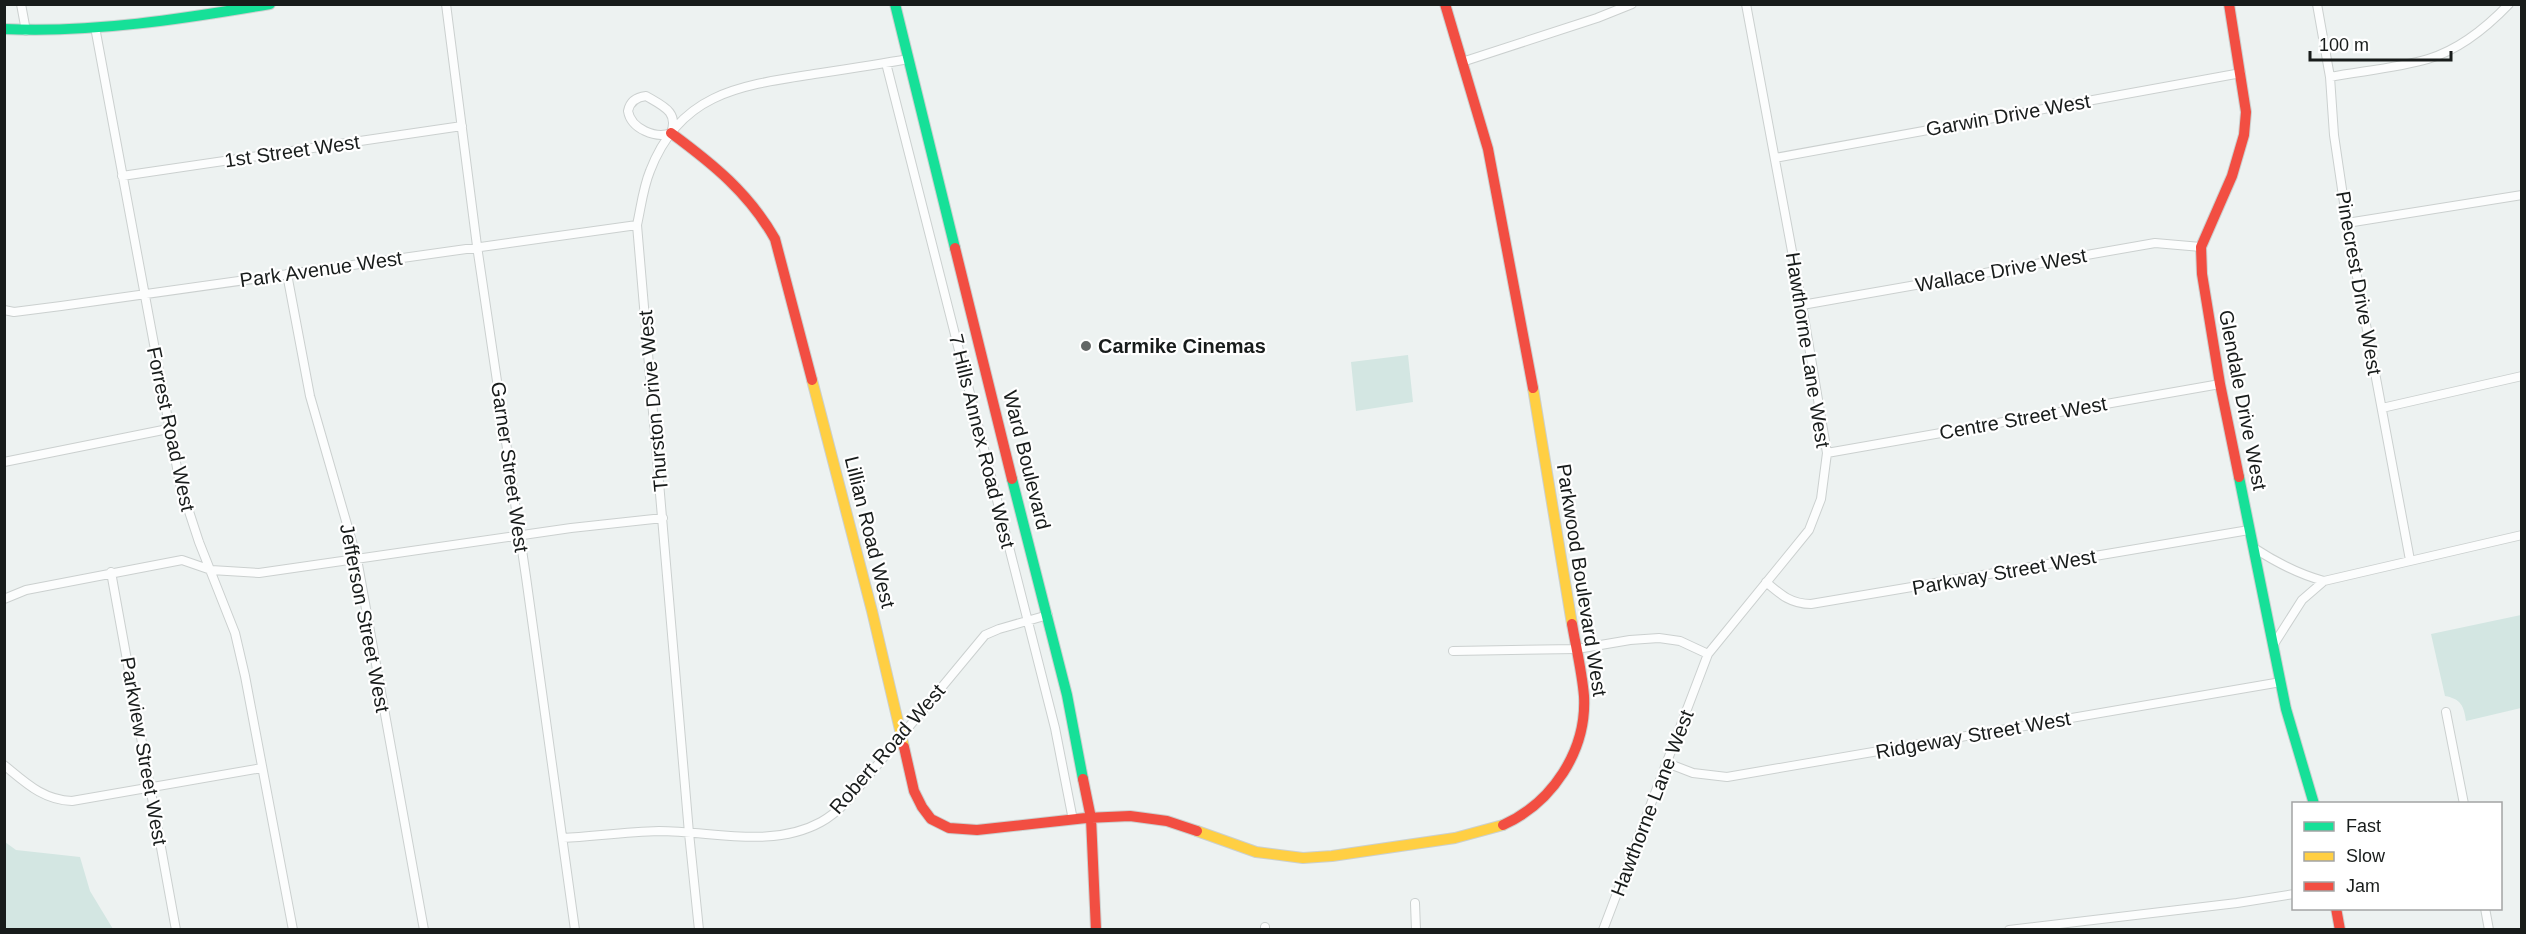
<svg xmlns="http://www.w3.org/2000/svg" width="2526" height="934" viewBox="0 0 2526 934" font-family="Arial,sans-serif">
	<rect width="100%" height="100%" fill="#edf2f1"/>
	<!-- green -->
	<path fill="#d3e6e2" d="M 1408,355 L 1413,402 L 1356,411 L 1351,362 Z
		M 2521,615 L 2521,708 L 2466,721 C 2464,706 2461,699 2445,696 L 2431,634 Z
		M 5,842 L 16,850 L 80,857 L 90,891 L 113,929 L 5,929 Z"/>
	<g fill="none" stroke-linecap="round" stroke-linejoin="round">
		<!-- street casing -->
		<g stroke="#cbd0cf" stroke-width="10">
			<path id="street" d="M 21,4 L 26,31
				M 446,4 L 477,246 L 526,577 L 575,930
				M 2317,4 L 2330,77 L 2334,135 L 2347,223 L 2410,560
				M 95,27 L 180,484 L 199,542 L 235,633 L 245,676 L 293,930
				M 1462,62 L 1597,18 L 1632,4
				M 886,63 L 1055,728 L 1073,820
				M 2330,77 C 2362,71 2397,68 2428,59 C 2458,50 2487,27 2509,4
				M 646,96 C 663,106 679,112 671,133 C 656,139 631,129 628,111 C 630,101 637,97 646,96 Z
				M 1775,158 L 2241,73
				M 122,176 L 462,126
				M 2347,223 L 2522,195
				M 287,274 L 310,396 L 357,559 L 424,930
				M 1802,305 L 2155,243 L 2201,247
				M 4,310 L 14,312 L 61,306 L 637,225
				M 2382,408 L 2522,376
				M 1827,453 L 2220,384
				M 4,462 L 168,429
				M 2254,548 C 2277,563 2298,574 2324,581
				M 111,572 L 176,930
				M 1766,582 C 1781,595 1791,604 1811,604 L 2249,530
				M 4,599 L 26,590 L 182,560 L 211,570 L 259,573 L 571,528 L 663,518
				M 2274,644 L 2302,600 L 2324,581 L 2522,535
				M 1453,651 L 1577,649 L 1630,640 L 1659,638 L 1680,641 L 1708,654
				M 2446,712 L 2464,804
				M 1667,763 L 1693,773 L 1727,777 L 2281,682
				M 4,765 C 26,783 43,800 72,801 L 262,768
				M 563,838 C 595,836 627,832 659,831 C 713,831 772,849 821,822 C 839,812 852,796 864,781 L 985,635 L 999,629 L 1048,615
				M 1415,903 L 1416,930
				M 2485,908 L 2489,930
				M 1265,927 L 1265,930
				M 699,930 L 689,833 L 637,225 C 641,207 643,188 650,171 C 679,95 737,86 808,75 C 841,70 875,65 908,59
				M 1603,930 L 1708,654 L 1809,530 L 1821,499 L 1827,453 L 1802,305 L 1746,4
				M 2009,930 L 2237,903 L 2294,894"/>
		</g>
		<!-- fast casing -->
		<g stroke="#cbd0cf" stroke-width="12">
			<path id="fast" d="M 895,4 L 955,248
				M 4,29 C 94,33 182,19 270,4
				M 2239,477 L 2286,709 L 2314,804
				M 1012,479 L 1067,695 L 1083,779"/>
		</g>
		<!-- slow casing -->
		<g stroke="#cbd0cf" stroke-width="12">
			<path id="slow" d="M 812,380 L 872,611 L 904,747
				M 1533,388 L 1572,624
				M 1197,831 L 1256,852 L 1303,858 L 1332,856 L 1455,838 L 1503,825"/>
		</g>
		<!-- jam casing -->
		<g stroke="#cbd0cf" stroke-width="12">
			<path id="jam" d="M 1445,4 L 1488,149 L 1533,388
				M 2229,4 L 2246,112 L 2244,135 L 2232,176 L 2201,247 L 2202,274 L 2220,384 L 2239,477
				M 671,133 C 713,164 749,193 775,239 L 812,380
				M 955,248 L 1012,479
				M 904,747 L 914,791 L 922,807 L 931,819 L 949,828 L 977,830 L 1086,818 L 1130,816 L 1167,821 L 1197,831
				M 1083,779 L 1091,818 L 1096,930
				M 1503,825 C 1552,803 1587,751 1584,696 C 1582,672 1576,647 1572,624
				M 2336,908 L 2340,930"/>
		</g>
		<!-- street -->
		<use href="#street" stroke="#fcfdfd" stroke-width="8"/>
		<!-- fast -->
		<use href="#fast" stroke="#16e098" stroke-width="10"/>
		<!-- slow -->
		<use href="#slow" stroke="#ffcf43" stroke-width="10"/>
		<!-- jam -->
		<use href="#jam" stroke="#f24e42" stroke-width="10"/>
	</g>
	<!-- markers -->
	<circle fill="#636766" stroke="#fff" stroke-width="2" cx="1086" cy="346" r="6"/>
	<g text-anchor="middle" stroke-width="4.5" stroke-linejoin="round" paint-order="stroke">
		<!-- street labels -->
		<g font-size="20" fill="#181c1b" stroke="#fff">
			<text transform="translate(2008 115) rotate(-10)" y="7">Garwin Drive West</text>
			<text transform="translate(292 151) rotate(-8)" y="7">1st Street West</text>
			<text transform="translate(321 269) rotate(-8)" y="7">Park Avenue West</text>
			<text transform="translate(2001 270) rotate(-10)" y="7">Wallace Drive West</text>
			<text transform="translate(2359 283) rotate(80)" y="7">Pinecrest Drive West</text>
			<text transform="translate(1808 350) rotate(81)" y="7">Hawthorne Lane West</text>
			<text transform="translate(2243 400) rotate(79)" y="7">Glendale Drive West</text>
			<text transform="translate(653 401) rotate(-95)" y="7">Thurston Drive West</text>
			<text transform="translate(2023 418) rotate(-10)" y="7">Centre Street West</text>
			<text transform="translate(171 429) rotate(78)" y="7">Forrest Road West</text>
			<text transform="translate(982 441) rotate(76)" y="7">7 Hills Annex Road West</text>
			<text transform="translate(1027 460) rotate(76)" y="7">Ward Boulevard</text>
			<text transform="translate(510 467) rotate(82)" y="7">Garner Street West</text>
			<text transform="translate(870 532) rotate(76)" y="7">Lillian Road West</text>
			<text transform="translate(2004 572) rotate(-10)" y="7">Parkway Street West</text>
			<text transform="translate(1582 580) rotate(81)" y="7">Parkwood Boulevard West</text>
			<text transform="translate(365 618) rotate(79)" y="7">Jefferson Street West</text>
			<text transform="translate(1973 735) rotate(-10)" y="7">Ridgeway Street West</text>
			<text transform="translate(887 749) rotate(-49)" y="7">Robert Road West</text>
			<text transform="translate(144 751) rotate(80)" y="7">Parkview Street West</text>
			<text transform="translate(1652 803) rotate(-69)" y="7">Hawthorne Lane West</text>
		</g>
		<!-- poi labels -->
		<g font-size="20" font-weight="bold" fill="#181c1b" stroke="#fff" text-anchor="start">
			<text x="1098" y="353">Carmike Cinemas</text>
		</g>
	</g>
	<!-- border -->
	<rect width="2526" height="934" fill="none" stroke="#181c1b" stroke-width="12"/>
	<!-- legend -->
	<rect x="2292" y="802" width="210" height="108" fill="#ffffff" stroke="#a3a4a4" stroke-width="1.5"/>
	<rect x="2304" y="822" width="30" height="9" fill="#16e098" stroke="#a3a4a4" stroke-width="1.5"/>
	<text x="2346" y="832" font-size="18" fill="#181c1b">Fast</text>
	<rect x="2304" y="852" width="30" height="9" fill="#ffcf43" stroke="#a3a4a4" stroke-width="1.5"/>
	<text x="2346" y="862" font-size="18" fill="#181c1b">Slow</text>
	<rect x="2304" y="882" width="30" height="9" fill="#f24e42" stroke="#a3a4a4" stroke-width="1.5"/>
	<text x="2346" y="892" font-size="18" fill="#181c1b">Jam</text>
	<!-- scale -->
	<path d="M2310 51v9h141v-9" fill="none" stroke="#181c1b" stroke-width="3"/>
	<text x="2319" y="51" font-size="18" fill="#181c1b" stroke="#ffffff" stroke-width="4.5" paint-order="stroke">100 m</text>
</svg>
